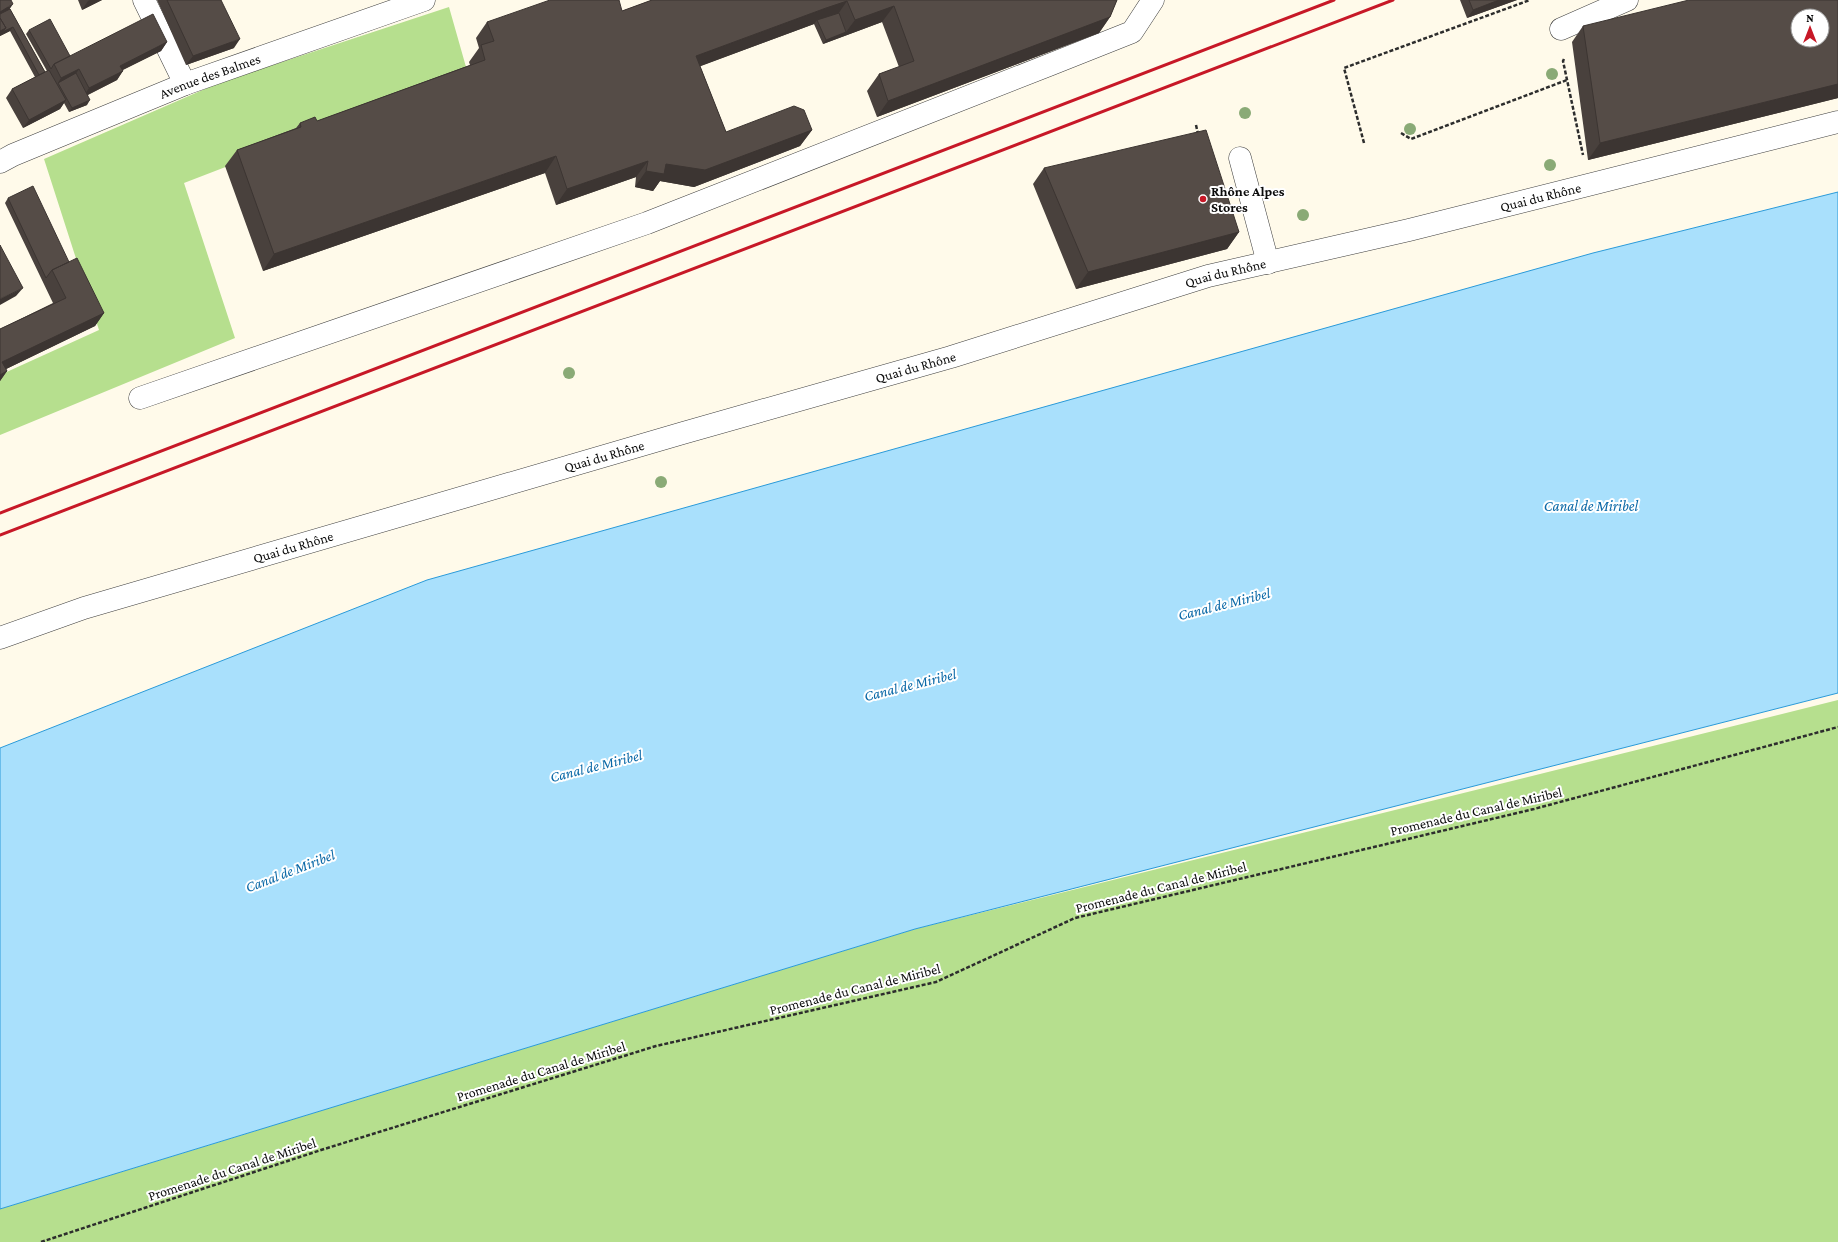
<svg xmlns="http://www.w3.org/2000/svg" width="1838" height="1242" viewBox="0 0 1838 1242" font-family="'Crimson Pro',serif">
	<rect width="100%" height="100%" fill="#fffaea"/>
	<!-- forest -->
	<path fill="#b6df8e" d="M 449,7 L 468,74 L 184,183 L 235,338 L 0,435 L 0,375 L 99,330 L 44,159 L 221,82 Z
		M 1838,700 L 1838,1242 L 0,1242 L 0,1209 L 915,929 Z"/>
	<!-- water -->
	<path fill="#a9e0fc" stroke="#2a9ad9" d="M 1838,192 L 1838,693 L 915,929 L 0,1209 L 0,748 L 427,580 L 1593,253 Z"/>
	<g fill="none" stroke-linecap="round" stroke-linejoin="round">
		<!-- minor casing -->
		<g stroke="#3e3e3e" stroke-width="23">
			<g id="minor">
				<path d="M 144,0 L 185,84"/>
				<path d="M 1561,29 L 1627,0"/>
				<path d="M 1240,158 L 1268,263"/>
				<path id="s1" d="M 0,162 L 13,155 L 185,84 L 424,0"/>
				<path d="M 140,398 L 647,223 L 1049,65 L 1132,32 L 1153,0"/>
				<path id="s2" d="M 0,638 L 84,608 L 683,433 L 951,357 L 1208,276 L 1409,230 L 1838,122"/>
			</g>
		</g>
		<!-- path -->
		<path stroke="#2d2d2d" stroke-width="2.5" stroke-dasharray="4 2" stroke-linecap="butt" d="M 1564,59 L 1563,61 L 1583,155
			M 1196,125 L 1198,134
			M 1401,133 L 1411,139 L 1567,80
			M 1364,143 L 1344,68 L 1530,0
			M 41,1242 L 321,1150 L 656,1046 L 936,982 L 1075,918 L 1534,809 L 1838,727"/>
		<!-- minor -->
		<use href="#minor" stroke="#fff" stroke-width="22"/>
		<!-- rail -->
		<path stroke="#c71827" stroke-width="3" d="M 0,513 L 1334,0
			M 0,535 L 1393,0"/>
	</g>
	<!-- trees -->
	<g fill="#8aaa76">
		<circle cx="1552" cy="74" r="6"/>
		<circle cx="1245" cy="113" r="6"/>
		<circle cx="1410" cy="129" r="6"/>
		<circle cx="1550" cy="165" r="6"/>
		<circle cx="1303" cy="215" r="6"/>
		<circle cx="569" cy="373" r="6"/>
		<circle cx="661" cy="482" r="6"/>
	</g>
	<!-- wall -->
	<path fill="#49413d" d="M 0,0 L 10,9 L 45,72 L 47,71 L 26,34 L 29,30 L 70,56 L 167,42 L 161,51 L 123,70 L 117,80 L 88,95 L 87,105 L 69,112 L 64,103 L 60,109 L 23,128 L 6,98 L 12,89 L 35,77 L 10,31 L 0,36 Z
		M 78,0 L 102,0 L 82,10 Z
		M 157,0 L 221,0 L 234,48 L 186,65 Z
		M 652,0 L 1117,0 L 1110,17 L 1099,33 L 877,117 L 867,91 L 879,74 L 899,67 L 882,22 L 823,44 L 814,24 L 700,66 L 726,132 L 812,130 L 800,146 L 694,187 L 660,181 L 653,191 L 635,187 L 636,177 L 556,205 L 545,173 L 263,271 L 225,166 L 237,150 L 296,128 L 300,123 L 317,121 L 470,65 L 469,62 L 479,48 L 476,38 L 487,22 L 622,11 Z
		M 1460,0 L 1517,0 L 1467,18 Z
		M 1838,0 L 1838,98 L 1588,160 L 1572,42 L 1583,26 Z
		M 1044,168 L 1239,232 L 1227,249 L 1076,289 L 1033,184 Z
		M 8,198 L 69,262 L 104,313 L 95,326 L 6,369 L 7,371 L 0,381 L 0,329 L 53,303 L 5,203 Z"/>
	<!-- shaded-wall -->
	<path fill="#3c3532" d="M 90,0 L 102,0 L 82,10 L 88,1 Z
		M 1499,0 L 1517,0 L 1467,18 L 1473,10 Z
		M 847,1 L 836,17 L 817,20 L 814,24 L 685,72 L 696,56 L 826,8 Z
		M 13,4 L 7,13 L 0,17 L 0,12 Z
		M 894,6 L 882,22 L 823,44 L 826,40 L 846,32 L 855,20 Z
		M 1110,17 L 1099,33 L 877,117 L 888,101 Z
		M 13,27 L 10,31 L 0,36 L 0,31 L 6,28 Z
		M 240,39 L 234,48 L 186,65 L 193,56 Z
		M 167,42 L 161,51 L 114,74 L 120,66 Z
		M 79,69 L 73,78 L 58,83 L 61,78 Z
		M 123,71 L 117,80 L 83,97 L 89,88 Z
		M 1838,84 L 1838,98 L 1588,160 L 1600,143 Z
		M 66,100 L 60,109 L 23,128 L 29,120 Z
		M 90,100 L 87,105 L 69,112 L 72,108 Z
		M 812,130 L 800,146 L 694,187 L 660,181 L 653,191 L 635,187 L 646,171 L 666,164 Z
		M 556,156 L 545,173 L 263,271 L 274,254 Z
		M 648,161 L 636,177 L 556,205 L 567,189 Z
		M 1239,232 L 1227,249 L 1076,289 L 1088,272 Z
		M 23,288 L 16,296 L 0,305 L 0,299 Z
		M 104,313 L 95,326 L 0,372 L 2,362 Z
		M 7,371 L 0,381 L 0,375 Z"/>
	<!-- building -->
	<path fill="#554c47" stroke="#3c3532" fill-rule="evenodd" d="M 0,0 L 11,0 L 13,4 L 0,12 Z
		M 167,0 L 221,0 L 240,39 L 193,56 Z
		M 550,0 L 619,0 L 622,11 L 652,0 L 1117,0 L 1110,17 L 888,101 L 879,74 L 914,61 L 894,6 L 855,20 L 847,1 L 826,8 L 696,56 L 726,132 L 794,106 L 804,110 L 812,130 L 705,170 L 666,164 L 664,174 L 646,171 L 648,161 L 567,189 L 556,156 L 274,254 L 237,150 L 301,127 L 300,123 L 315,117 L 317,121 L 485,60 L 481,45 L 494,41 L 487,22 Z
		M 1469,0 L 1499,0 L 1473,10 Z
		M 1689,0 L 1838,0 L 1838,84 L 1600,143 L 1583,26 ZM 1798,16 L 1822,16 L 1822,40 L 1798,40 Z
		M 10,9 L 45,72 L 39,75 L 13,27 L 2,32 L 6,28 L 0,18 L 0,14 Z
		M 839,13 L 846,32 L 826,40 L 817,20 Z
		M 153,14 L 167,42 L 120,66 L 123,71 L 89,88 L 79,69 L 61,78 L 54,64 Z
		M 0,18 L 6,28 L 0,31 Z
		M 50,19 L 70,56 L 54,64 L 51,69 L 29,30 Z
		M 49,70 L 66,100 L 29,120 L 12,89 Z
		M 76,73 L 90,100 L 72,108 L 58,83 Z
		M 1206,130 L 1239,232 L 1088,272 L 1044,168 Z
		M 33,186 L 69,262 L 52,270 L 46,278 L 8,198 Z
		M 0,245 L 23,288 L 0,299 Z
		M 77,258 L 104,313 L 2,362 L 7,371 L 0,375 L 0,329 L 66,298 L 52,270 Z"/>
	<!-- markers -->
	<circle fill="#c71827" stroke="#fff" stroke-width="1.5" cx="1203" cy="199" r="4"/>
	<g text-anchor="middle" stroke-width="4" stroke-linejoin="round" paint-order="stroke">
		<!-- street labels -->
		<g font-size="14" fill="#0b0b0b" stroke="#fff">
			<text dy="5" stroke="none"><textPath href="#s1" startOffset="227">Avenue des Balmes</textPath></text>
			<text dy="5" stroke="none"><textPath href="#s2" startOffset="1603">Quai du Rhône</textPath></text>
			<text dy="5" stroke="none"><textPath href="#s2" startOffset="1279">Quai du Rhône</textPath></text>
			<text dy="5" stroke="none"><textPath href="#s2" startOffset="955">Quai du Rhône</textPath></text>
			<text dy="5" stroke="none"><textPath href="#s2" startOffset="631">Quai du Rhône</textPath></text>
			<text dy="5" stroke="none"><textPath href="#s2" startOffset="307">Quai du Rhône</textPath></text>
			<text transform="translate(1476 811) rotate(-13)" y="5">Promenade du Canal de Miribel</text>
			<text transform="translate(1161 887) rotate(-14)" y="5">Promenade du Canal de Miribel</text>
			<text transform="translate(855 989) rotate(-14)" y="5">Promenade du Canal de Miribel</text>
			<text transform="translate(541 1071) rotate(-17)" y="5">Promenade du Canal de Miribel</text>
			<text transform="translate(232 1169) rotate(-18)" y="5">Promenade du Canal de Miribel</text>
		</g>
		<!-- poi labels -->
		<g font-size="14" font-weight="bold" fill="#0b0b0b" stroke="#fff" text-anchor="start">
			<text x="1211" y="196">Rhône Alpes<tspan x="1211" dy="16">Stores</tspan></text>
		</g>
		<!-- water labels -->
		<g font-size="15" font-style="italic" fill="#0b69a7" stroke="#fff">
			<text x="1591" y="511">Canal de Miribel</text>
			<text transform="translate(1224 604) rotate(-14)" y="5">Canal de Miribel</text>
			<text transform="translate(910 685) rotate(-14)" y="5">Canal de Miribel</text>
			<text transform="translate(596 766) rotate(-14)" y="5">Canal de Miribel</text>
			<text transform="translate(290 871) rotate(-21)" y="5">Canal de Miribel</text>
		</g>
	</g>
	<!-- north arrow -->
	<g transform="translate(1810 28)"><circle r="19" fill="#ffffff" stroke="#9d9d9d"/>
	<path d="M0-3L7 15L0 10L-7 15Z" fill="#c71827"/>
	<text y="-6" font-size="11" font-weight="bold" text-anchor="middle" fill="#0b0b0b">N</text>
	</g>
</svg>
